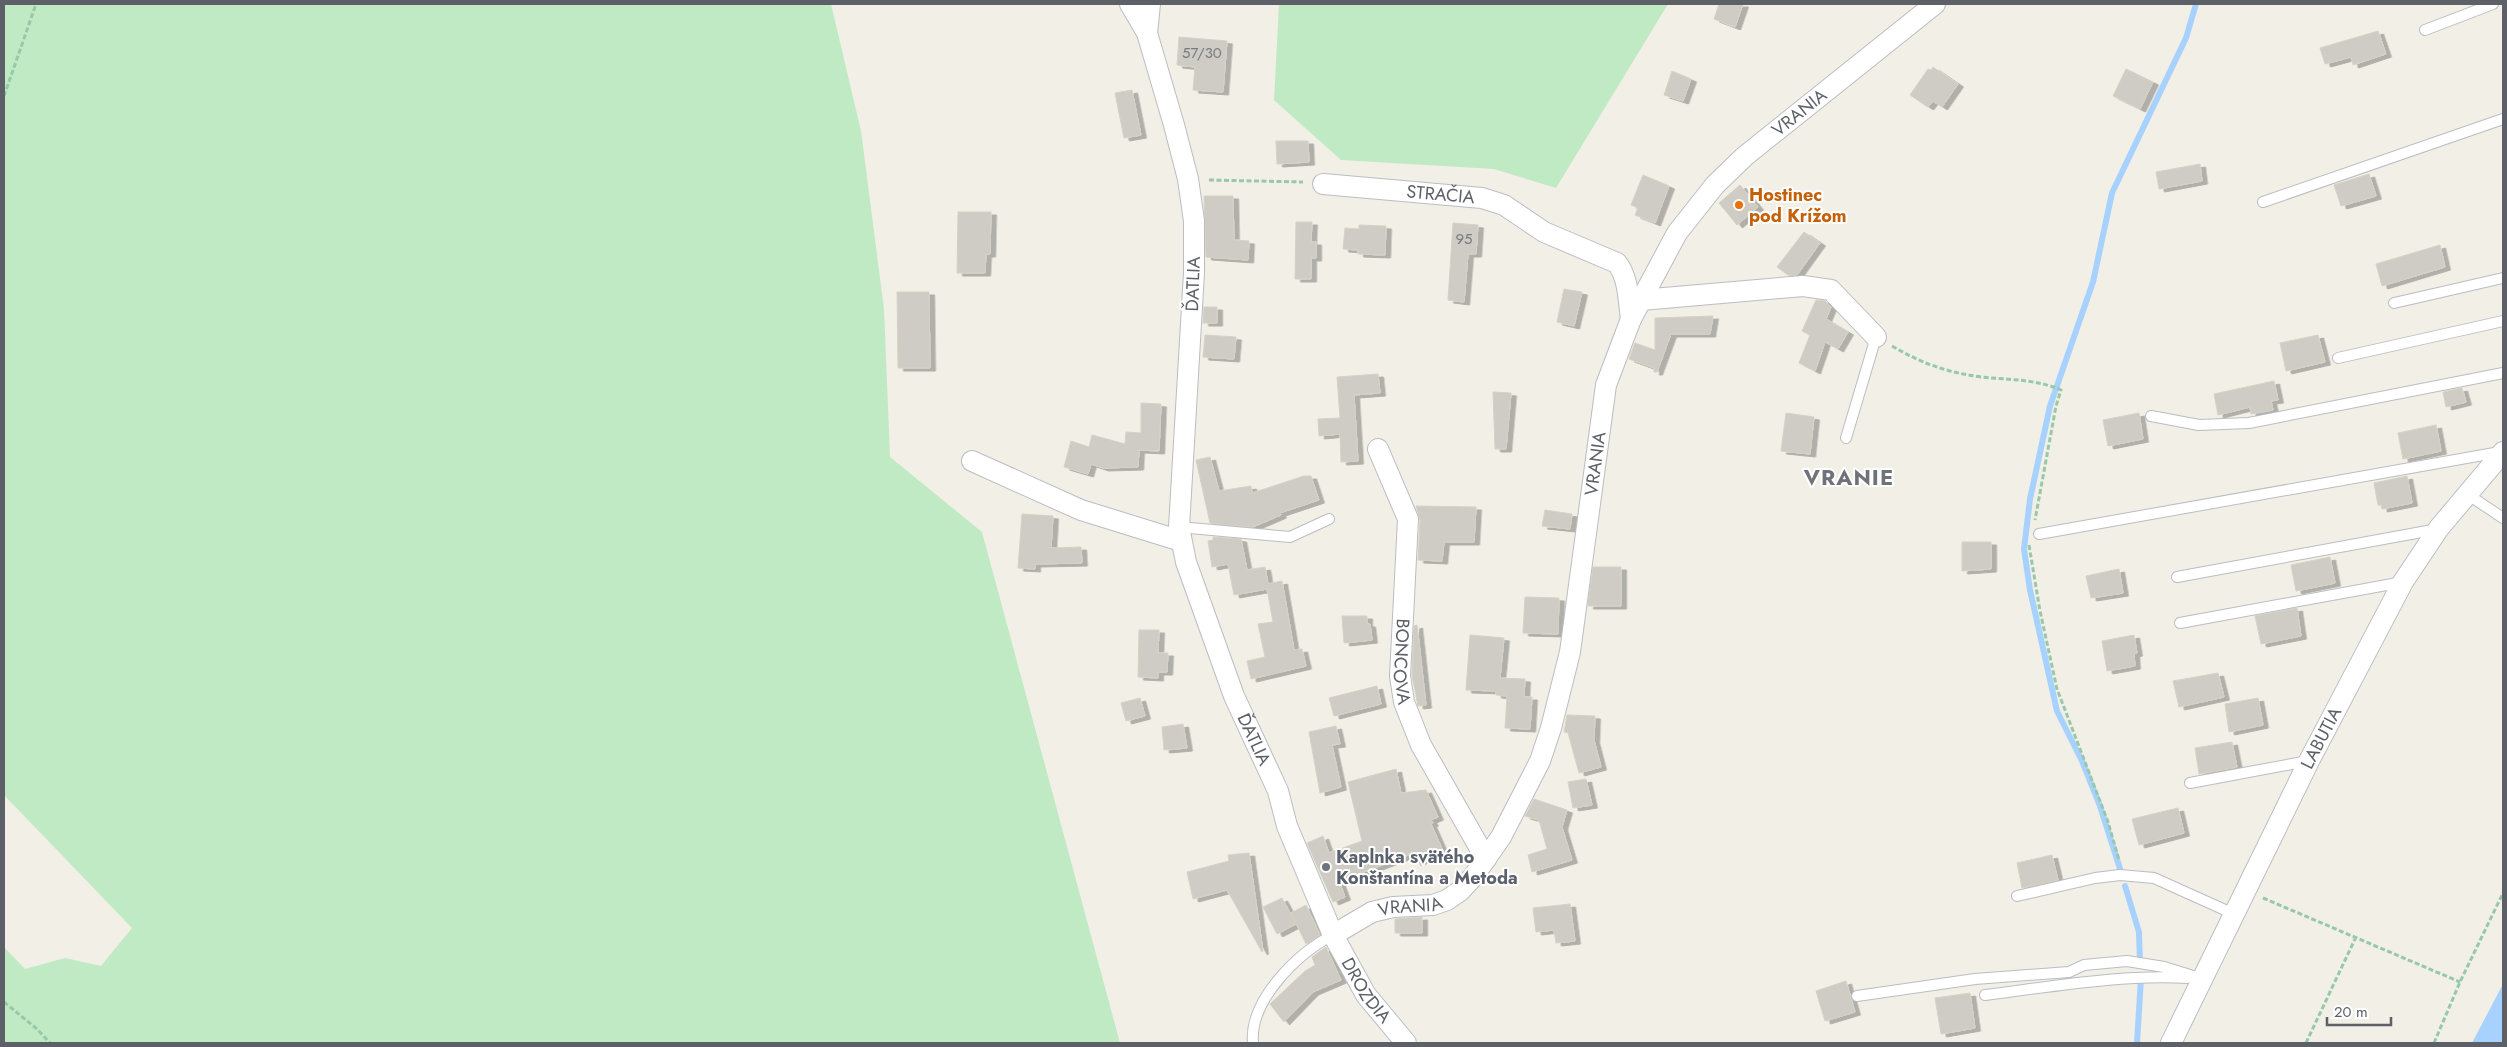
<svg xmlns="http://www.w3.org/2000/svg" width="2507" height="1047" viewBox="0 0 2507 1047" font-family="Jost,sans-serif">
	<defs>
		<filter id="shadow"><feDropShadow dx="5.5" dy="3" stdDeviation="0" flood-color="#0004"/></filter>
	</defs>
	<rect width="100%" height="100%" fill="#f1efe6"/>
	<!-- green -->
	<path fill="#c0eac3" d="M 4,4 L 831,4 L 861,131 L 884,309 L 890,457 L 982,532 L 1120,1043 L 4,1043 L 4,947 L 25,969 L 65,958 L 101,966 L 132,928 L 4,795 Z
		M 1279,4 L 1668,4 L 1556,188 L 1494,169 L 1341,160 L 1274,100 Z"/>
	<!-- water -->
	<path fill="#a7d2ff" d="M 2503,984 L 2503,1043 L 2472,1043 Z"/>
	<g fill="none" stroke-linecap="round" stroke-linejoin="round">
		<!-- stream -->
		<path stroke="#a7d2ff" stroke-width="6" d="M 2122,875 L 2100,806 L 2082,761 L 2057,711 L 2030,590 L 2024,549 L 2030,499 L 2050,406 L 2093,282 L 2112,193 L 2186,38 L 2196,4
			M 2125,886 L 2139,932 L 2140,963
			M 2137,1043 L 2141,978"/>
	</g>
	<!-- building -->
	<path fill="#ceccc4" stroke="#d6d2c3" filter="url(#shadow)" d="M 1719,4 L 1743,4 L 1735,27 L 1714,19 Z
		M 2378,31 L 2386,54 L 2353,65 L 2351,57 L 2325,64 L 2320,48 Z
		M 1179,37 L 1227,41 L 1223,92 L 1193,90 L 1195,67 L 1177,65 Z
		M 1933,67 L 1958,84 L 1942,107 L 1933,101 L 1928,107 L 1910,95 L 1928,69 L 1931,70 Z
		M 2126,69 L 2153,82 L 2140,109 L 2113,96 Z
		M 1672,71 L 1691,79 L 1683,101 L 1664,95 Z
		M 1132,90 L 1141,135 L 1124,138 L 1115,93 Z
		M 1276,141 L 1308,141 L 1309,162 L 1277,164 Z
		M 2200,164 L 2202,181 L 2159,189 L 2156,172 Z
		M 2369,174 L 2376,196 L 2341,206 L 2334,185 Z
		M 1643,175 L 1669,186 L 1655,223 L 1635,215 L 1638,208 L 1631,205 Z
		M 1740,185 L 1758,207 L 1737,225 L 1719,203 Z
		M 1204,196 L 1233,196 L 1234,240 L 1249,241 L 1248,260 L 1206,257 Z
		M 958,212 L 991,212 L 990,254 L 986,254 L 985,273 L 957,273 Z
		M 1296,222 L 1312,222 L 1311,242 L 1316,242 L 1316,258 L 1311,258 L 1311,279 L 1295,279 Z
		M 1453,223 L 1478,225 L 1476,254 L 1468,254 L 1464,302 L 1448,300 Z
		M 1359,225 L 1386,226 L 1385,255 L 1358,254 L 1358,250 L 1343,249 L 1345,228 L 1359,229 Z
		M 1804,232 L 1820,243 L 1797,275 L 1788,275 L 1777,267 Z
		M 2440,245 L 2445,267 L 2382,286 L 2376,264 Z
		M 1564,289 L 1582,292 L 1574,326 L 1557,322 Z
		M 897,292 L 929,292 L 930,368 L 898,368 Z
		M 1816,300 L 1825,301 L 1831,307 L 1826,319 L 1848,332 L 1838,349 L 1825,342 L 1815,371 L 1799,363 L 1810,335 L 1802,331 Z
		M 1204,307 L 1217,307 L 1217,323 L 1203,323 Z
		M 1713,316 L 1710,334 L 1671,334 L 1657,372 L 1654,372 L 1654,368 L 1629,359 L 1635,343 L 1655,350 L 1655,318 Z
		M 1205,335 L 1236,337 L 1234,359 L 1203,357 Z
		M 2318,335 L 2325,362 L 2286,371 L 2280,343 Z
		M 1378,374 L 1380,393 L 1354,395 L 1358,461 L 1341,462 L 1340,434 L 1319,436 L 1318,419 L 1340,418 L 1337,377 Z
		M 2274,381 L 2278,400 L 2271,401 L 2273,410 L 2251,414 L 2250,407 L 2218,415 L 2214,394 Z
		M 2462,388 L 2466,402 L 2446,407 L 2443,392 Z
		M 1493,392 L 1511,393 L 1506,449 L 1495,449 Z
		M 1141,403 L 1161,404 L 1159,451 L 1139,450 L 1138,467 L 1103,468 L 1091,464 L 1088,474 L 1064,467 L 1071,441 L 1089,447 L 1092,435 L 1125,444 L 1126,432 L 1141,433 Z
		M 1786,413 L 1814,417 L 1810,454 L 1781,451 Z
		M 2139,413 L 2143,439 L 2108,446 L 2103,420 Z
		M 2436,425 L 2441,451 L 2403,459 L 2398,433 Z
		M 1210,457 L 1219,491 L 1251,486 L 1252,493 L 1304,476 L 1311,476 L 1319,500 L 1280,513 L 1281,515 L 1253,527 L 1210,523 L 1196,460 Z
		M 2407,476 L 2412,503 L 2382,509 L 2381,505 L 2378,505 L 2374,483 Z
		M 1416,506 L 1476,507 L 1474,542 L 1444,542 L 1442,561 L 1418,560 L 1420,520 Z
		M 1545,510 L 1572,514 L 1570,529 L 1542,526 Z
		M 1022,514 L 1053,516 L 1051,548 L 1081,547 L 1082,563 L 1035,564 L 1035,569 L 1018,568 Z
		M 1213,537 L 1241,539 L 1247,570 L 1265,567 L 1268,584 L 1282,581 L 1294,650 L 1302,649 L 1306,666 L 1251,679 L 1247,661 L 1265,657 L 1258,624 L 1273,622 L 1267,589 L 1234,595 L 1228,564 L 1212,567 L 1208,541 L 1213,540 Z
		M 1962,542 L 1991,542 L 1991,569 L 1962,571 Z
		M 2330,557 L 2335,583 L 2296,591 L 2291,565 Z
		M 1593,567 L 1621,567 L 1621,606 L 1588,606 Z
		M 2119,569 L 2123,593 L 2091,598 L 2086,576 Z
		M 1525,597 L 1559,598 L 1558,634 L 1523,633 Z
		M 2297,608 L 2301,636 L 2261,644 L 2255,616 Z
		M 1342,616 L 1367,616 L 1367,624 L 1370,624 L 1372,640 L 1344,643 Z
		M 1417,625 L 1426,705 L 1418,706 L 1412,675 L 1414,626 Z
		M 1139,630 L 1159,630 L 1158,653 L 1168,653 L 1167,672 L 1158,672 L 1158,678 L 1138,677 Z
		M 1470,635 L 1504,638 L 1500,678 L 1525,679 L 1524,697 L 1532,697 L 1530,729 L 1505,728 L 1507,696 L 1496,695 L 1496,691 L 1466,690 Z
		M 2134,635 L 2137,653 L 2134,654 L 2135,666 L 2107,671 L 2102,641 Z
		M 2218,673 L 2224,697 L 2179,707 L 2173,681 Z
		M 1377,686 L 1381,704 L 1334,716 L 1329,698 Z
		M 1140,698 L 1145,716 L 1126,721 L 1121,703 Z
		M 2258,698 L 2263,725 L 2229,732 L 2225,704 Z
		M 1567,715 L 1595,716 L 1594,740 L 1601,767 L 1579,773 L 1568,733 L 1564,732 Z
		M 1183,724 L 1187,748 L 1164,750 L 1162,727 Z
		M 1336,726 L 1340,744 L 1332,745 L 1341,787 L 1320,793 L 1309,732 Z
		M 2232,742 L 2237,767 L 2199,774 L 2195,748 Z
		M 1396,769 L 1401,793 L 1426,790 L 1438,817 L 1431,820 L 1433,823 L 1431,824 L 1443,851 L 1416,863 L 1411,854 L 1351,877 L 1349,873 L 1338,878 L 1345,897 L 1333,902 L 1307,843 L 1323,836 L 1329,853 L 1362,841 L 1348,782 Z
		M 1586,779 L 1592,805 L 1573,808 L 1568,782 Z
		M 1534,799 L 1567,810 L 1562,827 L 1572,860 L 1532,872 L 1528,855 L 1547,849 L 1539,820 L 1525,816 Z
		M 2178,808 L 2184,833 L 2139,845 L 2132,819 Z
		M 1249,853 L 1263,951 L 1262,952 L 1227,890 L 1193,899 L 1187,872 L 1229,861 L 1228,855 Z
		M 2052,855 L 2058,880 L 2022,888 L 2017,863 Z
		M 1282,898 L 1296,924 L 1277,934 L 1263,907 Z
		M 1570,904 L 1575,941 L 1556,943 L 1554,930 L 1536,932 L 1533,908 Z
		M 1306,905 L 1320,935 L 1306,944 L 1291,913 Z
		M 1422,917 L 1422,933 L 1395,933 L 1395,919 Z
		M 1326,947 L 1341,980 L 1313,992 L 1284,1022 L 1270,1004 L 1305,971 L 1315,965 L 1312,957 Z
		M 1846,981 L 1855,1012 L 1825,1021 L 1816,991 Z
		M 1970,993 L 1975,1028 L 1941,1034 L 1935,998 Z"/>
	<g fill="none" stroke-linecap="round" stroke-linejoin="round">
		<!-- service casing -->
		<g stroke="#babdc2" stroke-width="12">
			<path id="service" d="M 2425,30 L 2493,4
				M 2263,202 L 2503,119
				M 2394,303 L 2503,278
				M 2338,358 L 2503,321
				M 2151,416 L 2199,425 L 2249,423 L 2503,373
				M 1846,438 L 1876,337
				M 2467,494 L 2503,518
				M 1179,527 L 1290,537 L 1329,519
				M 2039,534 L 2500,452
				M 2177,577 L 2438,529
				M 2180,623 L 2403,582
				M 2190,783 L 2308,761
				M 2017,896 L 2095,878 L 2120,875 L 2154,878 L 2234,914
				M 1985,995 C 2050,987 2121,974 2187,978
				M 1857,996 L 1975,979 L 2069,972 L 2084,965 L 2127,961 L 2164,967 L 2203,979
				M 1253,1043 C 1249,1000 1298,953 1333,935"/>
		</g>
		<!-- minor casing -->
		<g stroke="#babdc2" stroke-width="22">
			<g id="minor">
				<path id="s1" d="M 1130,4 L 1147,33 L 1174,125 L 1188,179 L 1194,221 L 1194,273 L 1179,527 L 1186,562 L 1234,696 L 1278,791 L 1287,826 L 1333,935 L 1366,995 L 1406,1043"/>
				<path d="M 1147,33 L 1150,4"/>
				<path id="s2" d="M 1323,184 L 1482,198 L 1504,205 L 1544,232 L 1617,263 C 1629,279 1628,299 1631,319"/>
				<path d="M 1641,300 L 1803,286 L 1831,290 L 1876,337"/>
				<path id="s3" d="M 1378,449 L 1408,519 L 1400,676 L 1404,702 L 1421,745 L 1486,859"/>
				<path d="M 972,461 L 1081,510 L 1181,541"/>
				<path id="s4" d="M 1333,935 L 1372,912 L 1393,907 L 1433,905 L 1447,900 L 1460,891 L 1473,877 L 1501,837 L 1540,761 L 1551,728 L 1570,652 L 1606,385 L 1631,319 L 1677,233 L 1715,185 L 1745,156 L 1935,4"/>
				<path id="s5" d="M 2171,1043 L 2309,761 L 2403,582 L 2439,528 L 2503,452"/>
			</g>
		</g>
		<!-- path -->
		<path stroke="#97c9a9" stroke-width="3" stroke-dasharray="5 2.5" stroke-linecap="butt" d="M 4,96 L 36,4
			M 1209,180 L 1303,182
			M 1892,346 C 1921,363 1948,373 1982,377 C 2009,380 2036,379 2061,390 L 2056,406 L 2035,520
			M 2029,545 L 2040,611 L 2057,689 L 2108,822 L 2119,860
			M 2263,898 L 2460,982
			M 4,1002 L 37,1029 L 50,1043
			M 2306,1043 L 2355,939
			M 2434,1043 L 2460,982 L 2503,893"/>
		<!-- service -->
		<use href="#service" stroke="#fff" stroke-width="10"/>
		<!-- minor -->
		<use href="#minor" stroke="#fff" stroke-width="20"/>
	</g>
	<!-- markers -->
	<circle fill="#e8710a" stroke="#fff" stroke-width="2" cx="1739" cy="205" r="5"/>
	<circle fill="#6b7280" stroke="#fff" stroke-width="2" cx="1326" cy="867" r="5"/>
	<g text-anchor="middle" stroke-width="4" stroke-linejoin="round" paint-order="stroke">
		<!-- number labels -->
		<g font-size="15" fill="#797c7e">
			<text x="1202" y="58">57/30</text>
			<text x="1464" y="244">95</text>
		</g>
		<!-- street labels -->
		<g font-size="18" fill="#5d6167" stroke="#fff">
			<text dy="6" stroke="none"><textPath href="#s4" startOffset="1014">VRANIA</textPath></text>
			<text dy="6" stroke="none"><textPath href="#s2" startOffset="118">STRAČIA</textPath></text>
			<text transform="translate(1193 284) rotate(-88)" y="6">ĎATLIA</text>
			<text dy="6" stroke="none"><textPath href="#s4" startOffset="594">VRANIA</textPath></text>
			<text dy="6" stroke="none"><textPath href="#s3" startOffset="219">BONCOVA</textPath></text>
			<text dy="6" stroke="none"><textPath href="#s5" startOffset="340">LABUTIA</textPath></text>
			<text dy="6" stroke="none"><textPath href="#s1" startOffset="760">ĎATLIA</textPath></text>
			<text dy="6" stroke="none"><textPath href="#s4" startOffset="84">VRANIA</textPath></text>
			<text dy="6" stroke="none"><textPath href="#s1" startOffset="1036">DROZDIA</textPath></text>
		</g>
		<!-- food labels -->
		<g font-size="18" font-weight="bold" fill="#c56008" stroke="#fff" text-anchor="start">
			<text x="1749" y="201">Hostinec<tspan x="1749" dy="21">pod Krížom</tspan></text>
		</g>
		<!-- worship labels -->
		<g font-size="18" font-weight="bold" fill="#5b616d" stroke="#fff" text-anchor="start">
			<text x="1336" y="863">Kaplnka svätého<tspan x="1336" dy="21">Konštantína a Metoda</tspan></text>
		</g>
		<!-- district labels -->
		<g font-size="22" font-weight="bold" letter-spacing="1" fill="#6e7379" stroke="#fff">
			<text x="1849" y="485">VRANIE</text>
		</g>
	</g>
	<!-- border -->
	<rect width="2507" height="1047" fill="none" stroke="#5d6167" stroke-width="10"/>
	<!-- scale -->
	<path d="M2327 1017v8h64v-8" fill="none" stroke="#5d6167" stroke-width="2.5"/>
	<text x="2334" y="1017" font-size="15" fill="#5d6167" stroke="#ffffff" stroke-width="4" paint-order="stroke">20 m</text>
</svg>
